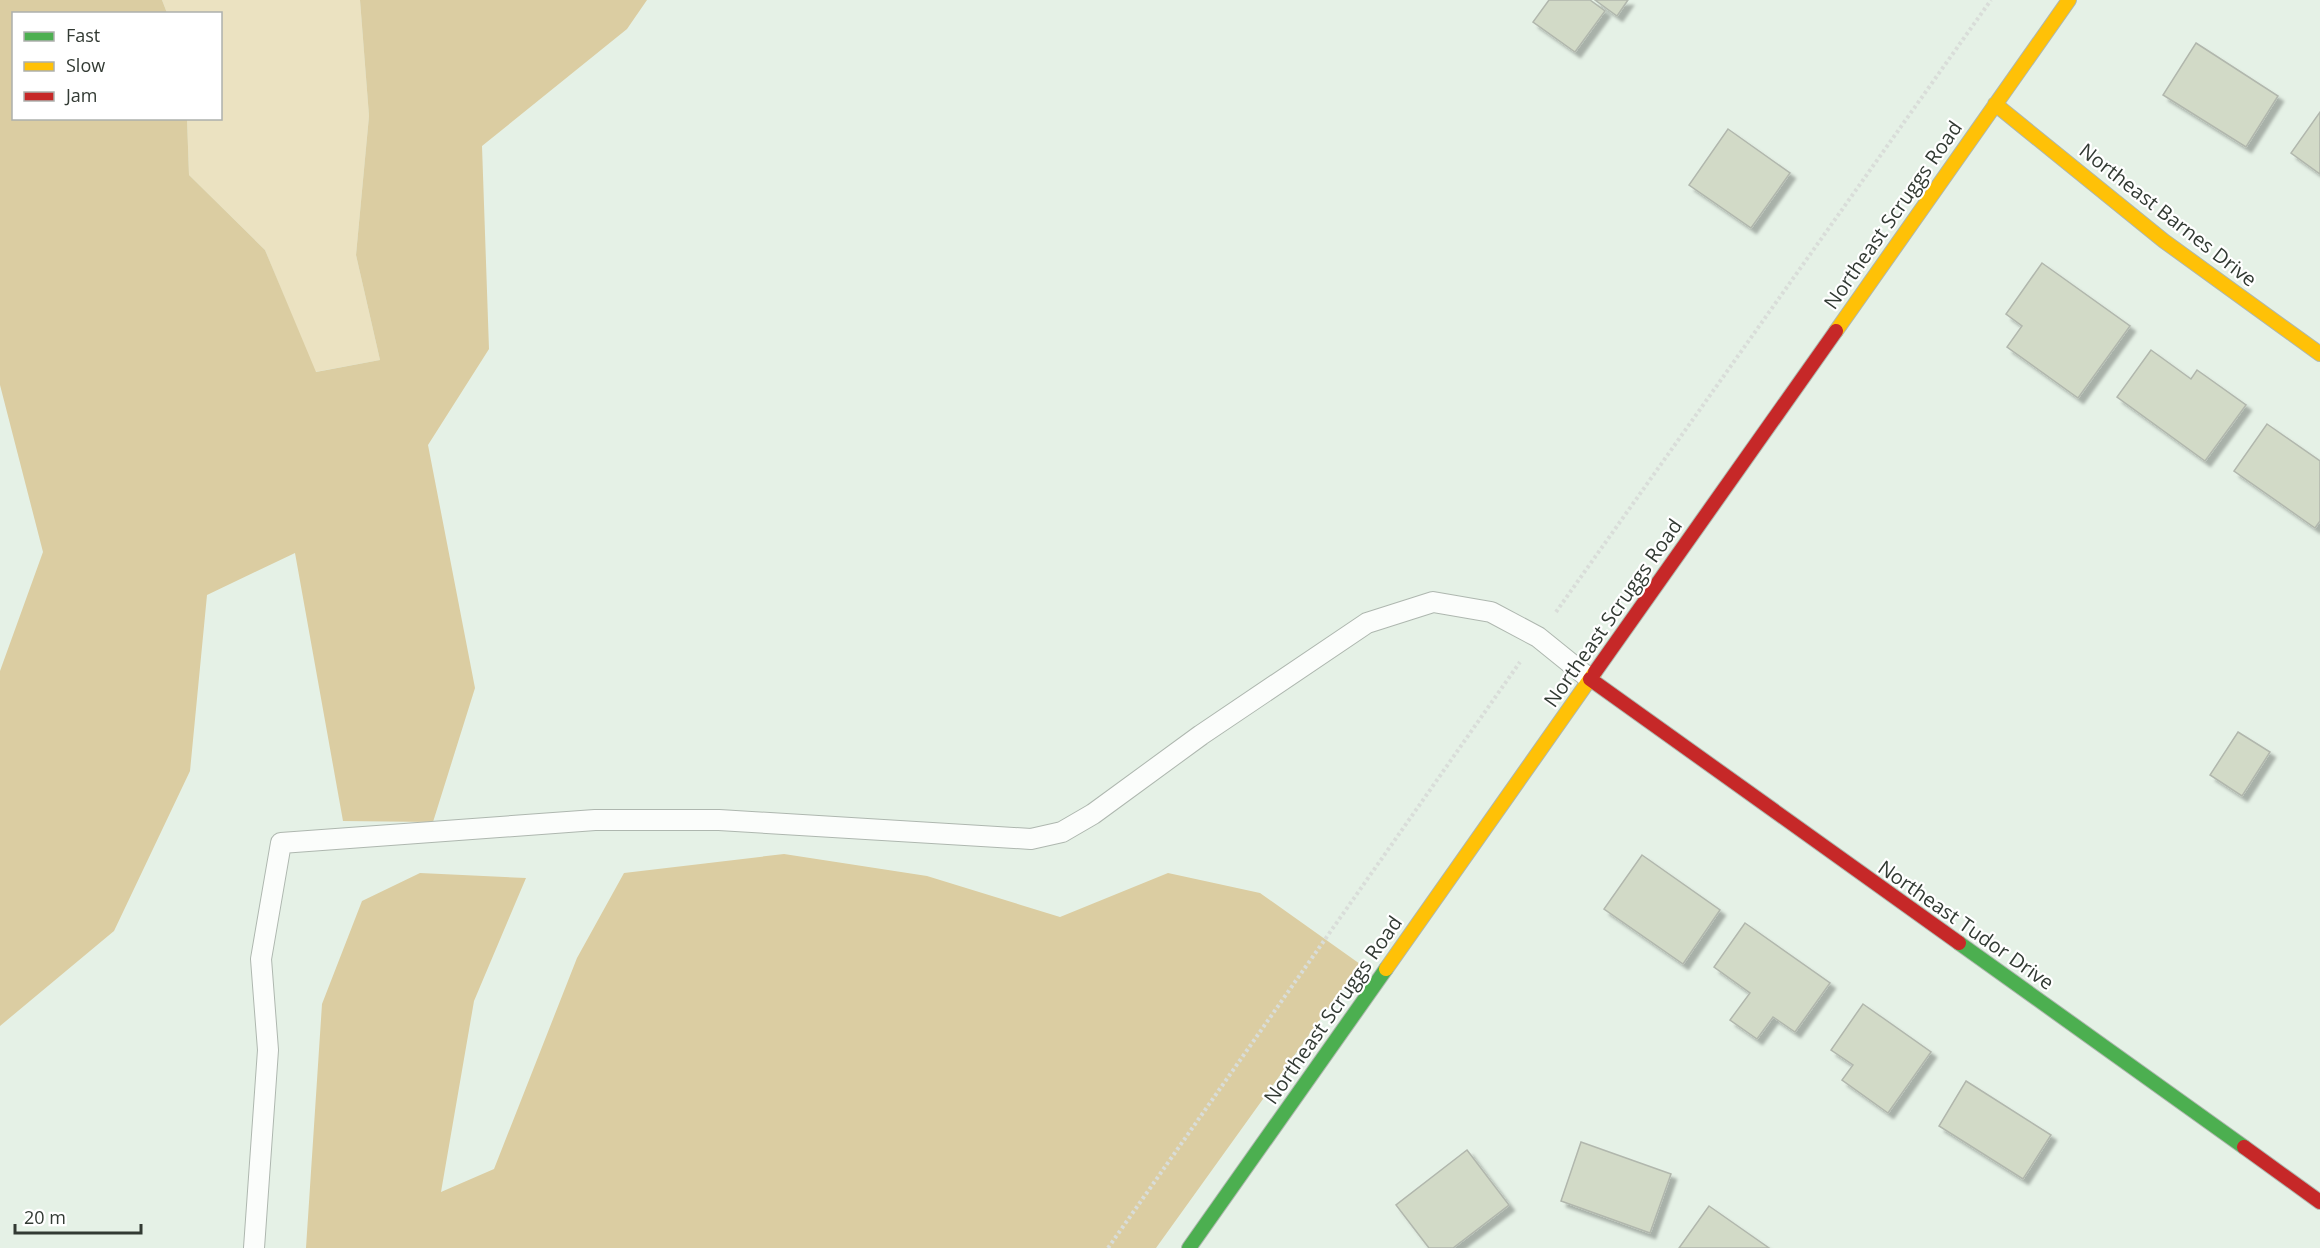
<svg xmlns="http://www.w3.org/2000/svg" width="2320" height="1248" viewBox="0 0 2320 1248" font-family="'Open Sans',sans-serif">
	<defs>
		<filter id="shadow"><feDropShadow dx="5.5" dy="5.5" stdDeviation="1.5" flood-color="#0004"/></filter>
	</defs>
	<rect width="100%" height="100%" fill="#e5f1e6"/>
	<!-- green -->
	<path fill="#ebe2c1" d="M 162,0 L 360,0 L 369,116 L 356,255 L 380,360 L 315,372 L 265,250 L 189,175 L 187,119 L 220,118 L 220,14 L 167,13 Z"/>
	<!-- forest -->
	<path fill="#dbcda2" d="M 0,0 L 162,0 L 167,13 L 14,14 L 14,118 L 187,119 L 189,175 L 265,250 L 316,372 L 380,360 L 356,255 L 369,116 L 360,0 L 647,0 L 627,29 L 482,146 L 489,349 L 428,445 L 475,688 L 433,822 L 343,821 L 295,553 L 207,595 L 190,771 L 114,931 L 0,1026 L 0,671 L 43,552 L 0,385 Z
		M 784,854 L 927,876 L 1060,917 L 1168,873 L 1260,893 L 1360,964 L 1156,1248 L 306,1248 L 322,1004 L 362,901 L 420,873 L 526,878 L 474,1001 L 441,1192 L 494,1169 L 577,958 L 624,873 Z"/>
	<!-- building -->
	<path fill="#d2dac7" stroke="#b1b7ad" stroke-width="1.5" filter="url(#shadow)" d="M 1549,0 L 1590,0 L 1605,11 L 1575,52 L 1533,22 Z
		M 1595,0 L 1628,0 L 1617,16 Z
		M 2196,43 L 2278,96 L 2246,147 L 2163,95 Z
		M 2320,112 L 2320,174 L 2291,153 Z
		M 1728,129 L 1790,173 L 1751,228 L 1689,185 Z
		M 2042,263 L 2130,326 L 2078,398 L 2007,347 L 2022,326 L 2006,314 Z
		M 2151,350 L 2191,379 L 2197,370 L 2246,405 L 2205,461 L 2117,397 Z
		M 2267,424 L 2320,461 L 2320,521 L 2315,528 L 2234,471 Z
		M 2238,732 L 2270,752 L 2242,796 L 2210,775 Z
		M 1642,855 L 1720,910 L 1683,964 L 1604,909 Z
		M 1745,923 L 1830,983 L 1795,1032 L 1773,1017 L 1757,1039 L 1730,1020 L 1750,993 L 1714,967 Z
		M 1863,1004 L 1931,1052 L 1888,1113 L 1842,1080 L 1853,1065 L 1831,1050 Z
		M 1966,1081 L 2051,1135 L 2023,1179 L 1939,1126 Z
		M 1581,1142 L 1671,1174 L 1650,1233 L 1561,1201 Z
		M 1467,1150 L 1509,1205 L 1453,1248 L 1429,1248 L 1396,1205 Z
		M 1709,1206 L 1769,1248 L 1679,1248 Z"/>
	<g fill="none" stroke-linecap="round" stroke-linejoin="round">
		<!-- lane casing -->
		<g stroke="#aeb7af" stroke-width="22">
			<path id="lane" d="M 254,1248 L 268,1050 L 261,959 L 281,843 L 595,820 L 719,820 L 1031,839 L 1062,832 L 1093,814 L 1201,735 L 1367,623 L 1433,602 L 1491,612 L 1538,637 L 1590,679"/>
		</g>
		<!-- fast casing -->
		<g stroke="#aeb7af" stroke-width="16">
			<path id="fast" d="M 1959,943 L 2244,1147
				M 1189,1248 L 1386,969"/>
		</g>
		<!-- slow casing -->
		<g stroke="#aeb7af" stroke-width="16">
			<path id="slow" d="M 1995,104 L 2164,241 L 2320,354
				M 1836,331 L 2069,0
				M 1386,969 L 1595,672"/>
		</g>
		<!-- jam casing -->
		<g stroke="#aeb7af" stroke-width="16">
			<path id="jam" d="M 1595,672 L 1836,331
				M 1590,679 L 1959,943
				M 2244,1147 L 2320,1202"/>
		</g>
		<!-- path -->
		<path stroke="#d9ddd9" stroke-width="4" stroke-dasharray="3 3" stroke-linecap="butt" d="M 1556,612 L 1991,0
			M 1108,1248 L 1520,662"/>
		<!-- lane -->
		<use href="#lane" stroke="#fbfdfb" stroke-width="20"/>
		<!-- fast -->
		<use href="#fast" stroke="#4caf50" stroke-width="14"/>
		<!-- slow -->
		<use href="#slow" stroke="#ffc107" stroke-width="14"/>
		<!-- jam -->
		<use href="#jam" stroke="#c62828" stroke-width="14"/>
	</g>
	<g text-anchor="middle" stroke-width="4.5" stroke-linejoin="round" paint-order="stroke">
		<!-- street labels -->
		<g font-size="20" fill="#323a33" stroke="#fff">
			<text transform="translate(1893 215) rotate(-55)" y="7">Northeast Scruggs Road</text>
			<text transform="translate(2168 215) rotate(38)" y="7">Northeast Barnes Drive</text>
			<text transform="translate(1613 613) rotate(-55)" y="7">Northeast Scruggs Road</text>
			<text transform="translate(1966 925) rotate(35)" y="7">Northeast Tudor Drive</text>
			<text transform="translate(1333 1010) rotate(-55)" y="7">Northeast Scruggs Road</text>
		</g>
	</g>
	<!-- legend -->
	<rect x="12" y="12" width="210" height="108" fill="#ffffff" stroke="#adb0ad" stroke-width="1.5"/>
	<rect x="24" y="32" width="30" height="9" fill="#4caf50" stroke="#adb0ad" stroke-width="1.5"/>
	<text x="66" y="42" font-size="18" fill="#323a33">Fast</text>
	<rect x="24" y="62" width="30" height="9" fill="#ffc107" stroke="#adb0ad" stroke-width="1.5"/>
	<text x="66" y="72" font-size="18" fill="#323a33">Slow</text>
	<rect x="24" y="92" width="30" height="9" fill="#c62828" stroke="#adb0ad" stroke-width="1.5"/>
	<text x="66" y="102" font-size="18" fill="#323a33">Jam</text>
	<!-- scale -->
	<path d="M15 1224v9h126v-9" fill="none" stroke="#323a33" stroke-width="3"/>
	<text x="24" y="1224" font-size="18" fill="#323a33" stroke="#ffffff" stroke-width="4.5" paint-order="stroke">20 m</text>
</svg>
